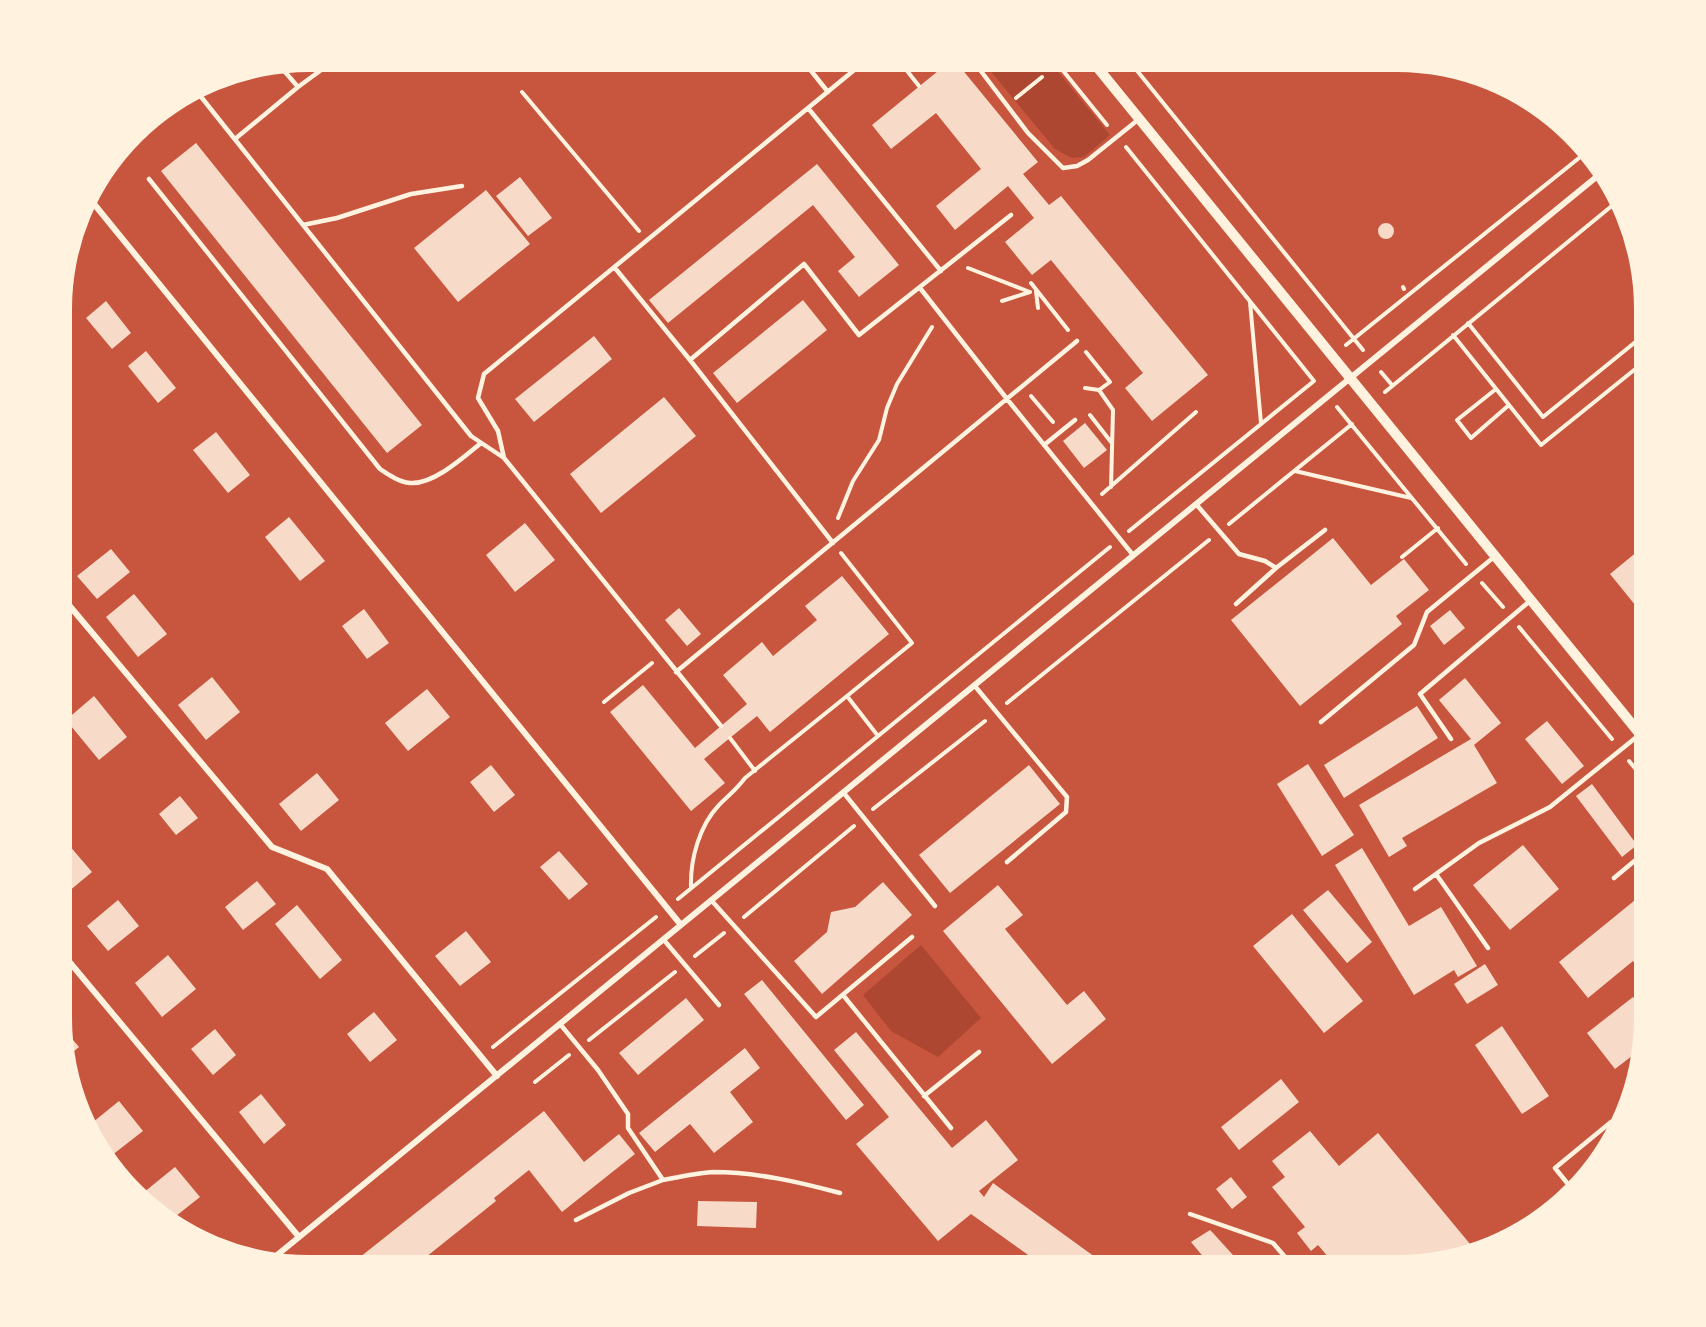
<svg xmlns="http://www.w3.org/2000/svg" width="1706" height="1327" viewBox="0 0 1706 1327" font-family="'Exo 2',sans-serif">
	<rect width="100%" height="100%" fill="#c8553d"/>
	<!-- green -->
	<path fill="#ae4732" d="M 983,62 L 1050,62 L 1110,135 L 1084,157 L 1072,158 L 1055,149 Z
		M 921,945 L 981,1018 L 938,1057 L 891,1031 L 863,995 Z"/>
	<!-- building -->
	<path fill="#f7dbc8" d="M 949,62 L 956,62 L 1038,162 L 1023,174 L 1049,205 L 1061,196 L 1208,375 L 1152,421 L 1125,388 L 1143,373 L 1051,260 L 1032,275 L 1005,242 L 1034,218 L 1008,186 L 955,230 L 936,206 L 981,169 L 936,113 L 891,149 L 872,125 Z
		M 196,143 L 422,425 L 387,453 L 161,171 Z
		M 817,164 L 899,265 L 859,297 L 838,271 L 855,257 L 813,205 L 668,323 L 649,300 Z
		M 520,177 L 552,218 L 528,236 L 496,196 Z
		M 486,190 L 530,244 L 458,302 L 414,248 Z
		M1378 231a8 8 0 1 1 16 0a8 8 0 1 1-16 0Z
		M 803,300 L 827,330 L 737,403 L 713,373 Z
		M 106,301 L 131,333 L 112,349 L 86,318 Z
		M 594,336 L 612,359 L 534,422 L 515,399 Z
		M 146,351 L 176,388 L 158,403 L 128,366 Z
		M 664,397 L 696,436 L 601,513 L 570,474 Z
		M 1085,423 L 1107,450 L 1084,468 L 1063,441 Z
		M 216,432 L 250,475 L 228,493 L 193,450 Z
		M 289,517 L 325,561 L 300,581 L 265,537 Z
		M 525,523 L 555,560 L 515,592 L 486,555 Z
		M 1333,538 L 1371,585 L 1404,559 L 1429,590 L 1396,616 L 1402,624 L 1300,706 L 1231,620 Z
		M 1644,546 L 1644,616 L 1610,574 Z
		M 111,549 L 130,572 L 97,599 L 77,576 Z
		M 842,576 L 889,634 L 770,732 L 757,716 L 704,759 L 725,783 L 691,811 L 610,712 L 643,685 L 695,748 L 747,704 L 723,675 L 762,642 L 773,656 L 817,620 L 805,606 Z
		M 134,594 L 167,634 L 138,657 L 106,617 Z
		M 679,608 L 701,634 L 687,646 L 665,620 Z
		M 364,609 L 389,643 L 367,659 L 342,626 Z
		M 1450,610 L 1465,628 L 1444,645 L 1430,626 Z
		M 212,677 L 240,712 L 206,740 L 178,705 Z
		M 1465,678 L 1501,723 L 1474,745 L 1497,783 L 1402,838 L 1407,846 L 1389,857 L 1359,805 L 1471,739 L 1439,700 Z
		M 427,689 L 450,717 L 408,751 L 385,723 Z
		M 94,696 L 127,737 L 99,760 L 66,720 Z
		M 1417,706 L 1438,738 L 1344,798 L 1324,765 Z
		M 1547,721 L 1584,766 L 1562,784 L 1525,739 Z
		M 1308,764 L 1354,835 L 1322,856 L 1277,784 Z
		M 491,765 L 515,795 L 494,812 L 470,782 Z
		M 1029,765 L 1060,804 L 950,893 L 919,855 Z
		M 317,773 L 339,800 L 301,831 L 279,804 Z
		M 1592,784 L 1637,845 L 1622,857 L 1576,796 Z
		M 180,796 L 198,818 L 176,835 L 159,814 Z
		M 68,844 L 92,872 L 62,897 L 62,849 Z
		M 1523,845 L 1559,889 L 1510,930 L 1473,885 Z
		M 1362,848 L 1409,926 L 1441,907 L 1477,966 L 1458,977 L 1454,970 L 1414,995 L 1335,865 Z
		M 559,851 L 588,884 L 569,900 L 540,867 Z
		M 257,881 L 276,904 L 243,930 L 225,907 Z
		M 883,882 L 912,915 L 822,994 L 794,961 L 827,932 L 831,912 L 855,907 Z
		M 998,885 L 1023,915 L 1005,929 L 1067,1005 L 1084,991 L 1106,1019 L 1052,1064 L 943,931 Z
		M 1328,890 L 1372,942 L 1347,963 L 1303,910 Z
		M 1640,896 L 1644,901 L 1644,975 L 1633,961 L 1588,998 L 1559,962 Z
		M 118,900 L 139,926 L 108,951 L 87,926 Z
		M 297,905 L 342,960 L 320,979 L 275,924 Z
		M 1292,914 L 1363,1001 L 1324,1033 L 1253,946 Z
		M 466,931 L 491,962 L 460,986 L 435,956 Z
		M 168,955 L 196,989 L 162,1017 L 135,983 Z
		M 1485,964 L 1498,985 L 1467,1004 L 1454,984 Z
		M 762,980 L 864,1105 L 846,1120 L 744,994 Z
		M 1633,997 L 1644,1012 L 1644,1035 L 1641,1049 L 1615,1069 L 1587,1033 Z
		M 686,998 L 704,1020 L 638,1075 L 619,1053 Z
		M 374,1012 L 397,1040 L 370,1062 L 347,1034 Z
		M 1502,1026 L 1549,1096 L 1522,1114 L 1475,1045 Z
		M 62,1027 L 79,1047 L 68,1056 L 62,1035 Z
		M 215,1029 L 236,1055 L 213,1075 L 191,1049 Z
		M 856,1032 L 952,1148 L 986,1120 L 1018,1160 L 979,1191 L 984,1197 L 993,1183 L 1106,1265 L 1042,1265 L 971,1214 L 938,1241 L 856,1144 L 889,1117 L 834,1050 Z
		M 745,1048 L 760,1068 L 730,1092 L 753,1122 L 714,1153 L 690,1124 L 655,1152 L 639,1133 Z
		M 1281,1079 L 1299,1102 L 1239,1150 L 1221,1127 Z
		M 261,1094 L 286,1125 L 264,1144 L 239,1112 Z
		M 119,1101 L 143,1131 L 111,1156 L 87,1127 Z
		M 544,1111 L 584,1162 L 619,1134 L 635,1154 L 562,1212 L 529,1170 L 494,1198 L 496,1201 L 416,1265 L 350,1265 Z
		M 1310,1131 L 1339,1166 L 1378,1133 L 1475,1250 L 1397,1265 L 1335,1265 L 1318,1245 L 1311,1251 L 1297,1233 L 1305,1227 L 1272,1187 L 1285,1177 L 1272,1161 Z
		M 175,1167 L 200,1197 L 171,1220 L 158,1212 L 143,1193 Z
		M 1231,1177 L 1247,1197 L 1232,1209 L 1216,1189 Z
		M 698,1201 L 757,1202 L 756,1228 L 697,1226 Z
		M 1210,1230 L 1213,1233 L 1242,1265 L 1210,1265 L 1191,1242 Z"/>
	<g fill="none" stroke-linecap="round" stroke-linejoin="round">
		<!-- path -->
		<path stroke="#fff3e0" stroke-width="4" d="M 900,62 L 919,86
			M 1056,62 L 1107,125
			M 1130,62 L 1363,350
			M 522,92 L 639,231
			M 1016,98 L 1042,77
			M 1126,147 L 1314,381 L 1129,531
			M 968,268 L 1030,292
			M 1031,283 L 1068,330
			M 1403,287 L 1404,289
			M 1036,291 L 1038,308
			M 1002,301 L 1030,292
			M 1250,302 L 1261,423
			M 1468,323 L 1543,417 L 1644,335
			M 1453,335 L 1541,445 L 1644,362
			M 1346,345 L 1584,154
			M 1086,352 L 1110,382 L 1099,390 L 1113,410 L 1111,487
			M 1381,372 L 1392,385
			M 1085,388 L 1099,390
			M 1496,389 L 1457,420 L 1471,438 L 1509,405
			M 1385,392 L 1619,200
			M 1031,396 L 1053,422
			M 1337,407 L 1466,564
			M 1090,415 L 1111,442
			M 1295,471 L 1411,498
			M 1102,494 L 1196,412
			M 838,518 L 853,481 L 879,440 L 887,408 L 897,384 L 932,327
			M 1229,524 L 1352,424
			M 841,553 L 912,643 L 847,696
			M 1402,557 L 1438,528
			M 1482,583 L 1503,607
			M 1519,627 L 1612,739
			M 604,702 L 652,663
			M 1007,703 L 1209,540
			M 730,738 L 755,771
			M 1629,761 L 1644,779
			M 873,809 L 985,721
			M 691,888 C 690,860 699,826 719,805 C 728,796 737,789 745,778 L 847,696 L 878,736
			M 678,899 L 1110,547
			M 744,917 L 854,826
			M 695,956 L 724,933
			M 589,1040 L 675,972
			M 493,1047 L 656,917
			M 535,1082 L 569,1055"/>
		<!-- service -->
		<path stroke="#fff3e0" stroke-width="4.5" d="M 804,62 L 828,92
			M 974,62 L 1028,133 L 1063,168 L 1077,166 L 1088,160 L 1139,119
			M 280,66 L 298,87
			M 198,93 L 471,436 L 504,458
			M 808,108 L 941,271
			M 135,136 L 166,111
			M 235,139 L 298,87 L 332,62
			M 149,179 L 380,469 C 389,475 399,482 410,483 C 433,485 464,457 481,443
			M 303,225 L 337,218 L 411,194 L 462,186
			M 615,268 L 690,360 L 833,543
			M 920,288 L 1007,399 L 1133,555
			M 690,360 L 804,264 L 859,335 L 1011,215
			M 1044,445 L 1075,420
			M 1196,504 L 1239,554 L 1265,561 L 1276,568 L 1325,530
			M 1236,604 L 1276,568
			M 676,672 L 1077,341
			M 974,685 L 1067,797 L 1066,812 L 1007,862
			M 1321,722 L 1414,645 L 1427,612 L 1494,557
			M 721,726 L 504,458 L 498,431 L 478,398 L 484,374 L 864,62
			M 1451,739 L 1420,694 L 1531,600
			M 843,792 L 935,906
			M 1436,874 L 1488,948
			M 1614,878 L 1644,853
			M 1415,889 L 1479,843 L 1550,807 L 1639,735
			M 711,900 L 816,1017 L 912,937
			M 663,939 L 719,1005
			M 843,995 L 951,1128
			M 560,1024 L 598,1070 L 628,1114 L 628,1128 L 663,1180 C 679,1177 697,1173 713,1172 C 756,1172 799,1182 840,1193
			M 924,1096 L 979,1052
			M 1572,1189 L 1555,1168 L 1611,1122
			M 1190,1214 L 1273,1243 L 1292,1265
			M 576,1220 L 629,1193 L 663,1180"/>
		<!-- minor -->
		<path stroke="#fff3e0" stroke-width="6" d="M 90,199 L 681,925
			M 63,598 L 272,847 L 327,869 L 497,1076
			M 62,953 L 299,1237
			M 271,1260 L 1600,174"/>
		<!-- tertiary -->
		<path stroke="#fff3e0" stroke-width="10" d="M 1093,62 L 1644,739"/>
	</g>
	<!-- crop -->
	<path d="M0 0H1706V1327H0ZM309 72H1397A237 237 0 0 1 1634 309V1018A237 237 0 0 1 1397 1255H309A237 237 0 0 1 72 1018V309A237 237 0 0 1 309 72Z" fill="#fff3e0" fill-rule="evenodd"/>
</svg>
